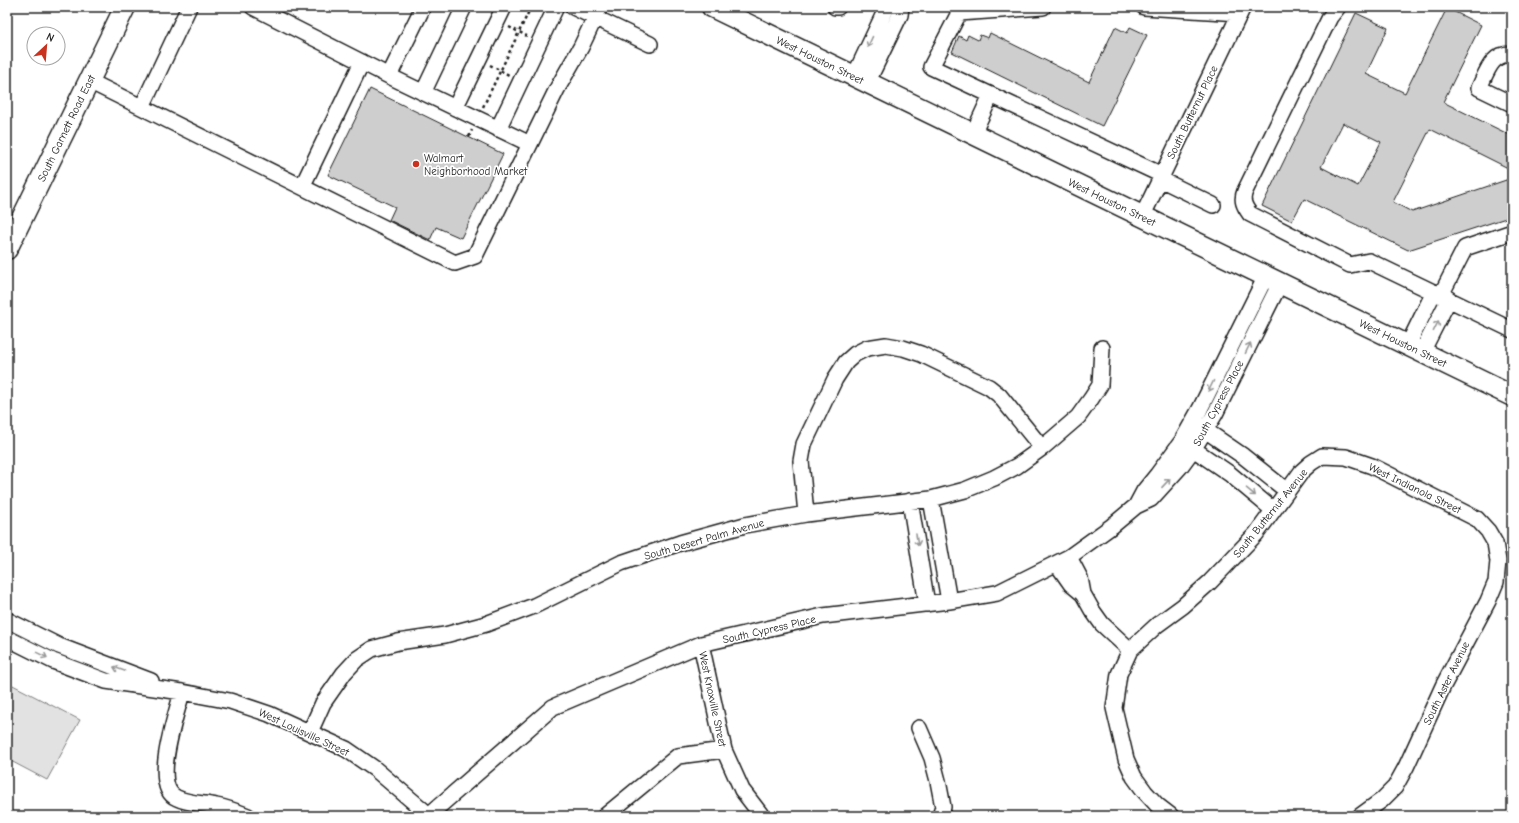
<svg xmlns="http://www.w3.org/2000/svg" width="1519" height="823" viewBox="0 0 1519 823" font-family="'Comic Neue',sans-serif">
	<rect width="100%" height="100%" fill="#fff"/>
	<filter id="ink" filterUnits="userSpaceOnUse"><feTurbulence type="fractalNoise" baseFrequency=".025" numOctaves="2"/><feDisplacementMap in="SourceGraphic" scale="8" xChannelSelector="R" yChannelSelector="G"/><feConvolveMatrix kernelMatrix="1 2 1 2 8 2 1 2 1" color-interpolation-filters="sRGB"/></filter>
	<g filter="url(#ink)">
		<!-- green -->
		<path fill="#e2e2e2" stroke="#7f7f7f" d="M 7,682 L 80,720 L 47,780 L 7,759 Z"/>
		<!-- building -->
		<path fill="#cecece" stroke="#1c1c1c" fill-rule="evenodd" d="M 1447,8 L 1481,25 L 1443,102 L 1512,136 L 1512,170 L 1430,129 L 1393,202 L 1412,212 L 1512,178 L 1512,216 L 1408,250 L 1304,199 L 1292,221 L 1262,206 L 1356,13 L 1388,28 L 1366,74 L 1405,93 ZM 1343,123 L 1381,142 L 1358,186 L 1321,167 Z
			M 1115,27 L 1127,33 L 1130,27 L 1147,35 L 1102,126 L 952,52 L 959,36 L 966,40 L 968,35 L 978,40 L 980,35 L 988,38 L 990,33 L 1089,82 Z
			M 370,89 L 503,154 L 461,238 L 436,227 L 430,240 L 389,220 L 395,207 L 328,175 Z"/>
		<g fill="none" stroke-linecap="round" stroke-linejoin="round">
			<!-- minor casing -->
			<g stroke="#1c1c1c" stroke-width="18">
				<path id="minor" d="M 253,7 L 389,76 L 423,7
					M 573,7 L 650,44
					M 835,7 L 838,7
					M 1144,7 L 1240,13
					M 1338,7 L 1330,17 L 1245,191 C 1241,200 1244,206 1250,214 L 1350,265 L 1369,261 L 1512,330
					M 1512,54 C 1491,53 1487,72 1479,88 L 1512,104
					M 389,76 L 530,144
					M 854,77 L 887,7
					M 89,81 L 455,263 L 475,256 L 557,89 L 581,47 L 600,7
					M 867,83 L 900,15 L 901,7
					M 423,93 L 464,7
					M 991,95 L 931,67 L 959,13 L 1043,7
					M 142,107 L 189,7
					M 455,108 L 504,7
					M 498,129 L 556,7
					M 973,134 L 991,95 L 1162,175
					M 1160,179 L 1213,205
					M 302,187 L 362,62
					M 1142,217 L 1243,7
					M 1441,295 L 1465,248 L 1512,232
					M 1408,345 L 1434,292
					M 1422,352 L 1449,299
					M 1205,430 L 1243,456 L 1287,491
					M 1186,444 L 1230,474 L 1273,510
					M 931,499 L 949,601
					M 910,501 L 927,604
					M 1136,506 L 1144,491 L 1157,475 L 1182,441 L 1200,409 L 1266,276
					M 806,514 L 801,461 L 804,444 L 835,379 L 846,362 L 855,354 L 867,348 L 886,345 L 903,348 L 921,354 L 989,387 L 999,395 L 1042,448
					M 1069,557 L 1080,578 L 1083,594 L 1092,610 L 1102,624 L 1130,650
					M 1057,564 L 1071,584 L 1083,594
					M 7,620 L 59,646 L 151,681
					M 7,638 L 53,661 L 106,681 L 182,692 L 230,701 L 269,714 L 346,749 L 375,769 L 430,816
					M 701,644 L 724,750 L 742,790 L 762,816
					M 182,692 C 177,713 150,787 177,798 C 189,804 204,803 216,806 C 227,808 238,812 248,816
					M 919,728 L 932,758 L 938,781 L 943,807 L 940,816
					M 310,732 L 323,703 L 344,673 L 357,659 L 372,649 L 398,642 L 445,635 L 486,624 L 534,606 L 621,563 L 680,543 L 745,525 L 806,514 L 931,499 L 965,490 L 994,478 L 1017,466 L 1042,448 L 1078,417 L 1091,399 L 1100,385 L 1102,348
					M 429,815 L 553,707 L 701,644 L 823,616 L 949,601 L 997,593 L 1069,557 L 1112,526 L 1136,506 L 1151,499 L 1180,467 L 1194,448 L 1215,414 L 1280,283
					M 605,816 L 678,756 L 724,750
					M 1171,816 L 1158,806 L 1145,792 L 1134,777 L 1126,759 L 1114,708 L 1119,674 L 1130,650 L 1157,625 L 1183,606 L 1210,582 L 1256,534 L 1302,471 L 1311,463 L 1322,456 L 1346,457 L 1372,466 L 1477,519 L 1488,531 L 1495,543 L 1498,561 L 1496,582 L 1488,601 L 1443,686 L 1406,767 L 1395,787 L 1382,800 L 1360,816"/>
			</g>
			<!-- major casing -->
			<g stroke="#1c1c1c" stroke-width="23">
				<path id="major" d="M 712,7 L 1512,396
					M 7,249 L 125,7"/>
			</g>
			<!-- path -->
			<path stroke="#1c1c1c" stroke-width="2.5" stroke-dasharray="3 3" stroke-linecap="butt" d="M 509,27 L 527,36
				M 490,65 L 509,75
				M 483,107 L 531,7
				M 469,137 L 472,130"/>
			<!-- minor -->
			<use href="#minor" stroke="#fff" stroke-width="15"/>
			<!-- major -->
			<use href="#major" stroke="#fff" stroke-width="20"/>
		</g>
		<!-- one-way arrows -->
		<defs><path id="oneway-shaft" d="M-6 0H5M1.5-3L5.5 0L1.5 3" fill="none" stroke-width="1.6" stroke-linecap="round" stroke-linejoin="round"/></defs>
		<g stroke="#999">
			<use href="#oneway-shaft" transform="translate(870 42) rotate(115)"/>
			<use href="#oneway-shaft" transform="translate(1436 326) rotate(-64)"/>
			<use href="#oneway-shaft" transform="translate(1248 348) rotate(-64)"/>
			<use href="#oneway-shaft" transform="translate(1211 386) rotate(116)"/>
			<use href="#oneway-shaft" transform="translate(1166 483) rotate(-47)"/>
			<use href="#oneway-shaft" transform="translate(1251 492) rotate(40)"/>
			<use href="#oneway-shaft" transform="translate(917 540) rotate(80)"/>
			<use href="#oneway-shaft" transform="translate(42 655) rotate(26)"/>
			<use href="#oneway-shaft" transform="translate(119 669) rotate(-160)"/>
		</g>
	</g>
	<!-- markers -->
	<circle fill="#c8321e" stroke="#fff" stroke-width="1.5" cx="416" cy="164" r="4"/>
	<g text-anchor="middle" stroke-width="3.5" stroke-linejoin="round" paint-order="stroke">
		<!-- street labels -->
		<g font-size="11" fill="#1c1c1c" stroke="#fff">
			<text transform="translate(820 60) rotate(26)" y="4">West Houston Street</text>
			<text transform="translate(1192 112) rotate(-64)" y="4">South Butternut Place</text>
			<text transform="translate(66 128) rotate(-64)" y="4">South Garnett Road East</text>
			<text transform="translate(1112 202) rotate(26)" y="4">West Houston Street</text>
			<text transform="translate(1403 343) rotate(26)" y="4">West Houston Street</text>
			<text transform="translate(1218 403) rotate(-62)" y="4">South Cypress Place</text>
			<text transform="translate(1415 488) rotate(26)" y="4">West Indianola Street</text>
			<text transform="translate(1270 513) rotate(-51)" y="4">South Butternut Avenue</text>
			<text transform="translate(704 539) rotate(-16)" y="4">South Desert Palm Avenue</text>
			<text transform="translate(769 629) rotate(-13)" y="4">South Cypress Place</text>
			<text transform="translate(1446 683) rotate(-64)" y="4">South Aster Avenue</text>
			<text transform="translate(713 699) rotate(78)" y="4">West Knoxville Street</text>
			<text transform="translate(304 732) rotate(25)" y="4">West Louisville Street</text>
		</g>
		<!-- poi labels -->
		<g font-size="11" fill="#1c1c1c" stroke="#fff" text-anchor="start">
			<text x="424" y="162">Walmart<tspan x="424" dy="13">Neighborhood Market</tspan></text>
		</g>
	</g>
	<!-- margin -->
	<rect width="1519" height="823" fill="none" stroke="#fff" stroke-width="24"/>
	<rect x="12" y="12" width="1495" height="799" fill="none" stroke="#1c1c1c" stroke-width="1.5" filter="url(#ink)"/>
	<!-- north arrow -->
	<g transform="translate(46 46) rotate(26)"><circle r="19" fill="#ffffff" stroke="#a4a4a4"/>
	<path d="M0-3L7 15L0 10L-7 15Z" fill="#c8321e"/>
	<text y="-6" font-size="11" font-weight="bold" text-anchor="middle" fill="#1c1c1c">N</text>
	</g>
</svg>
